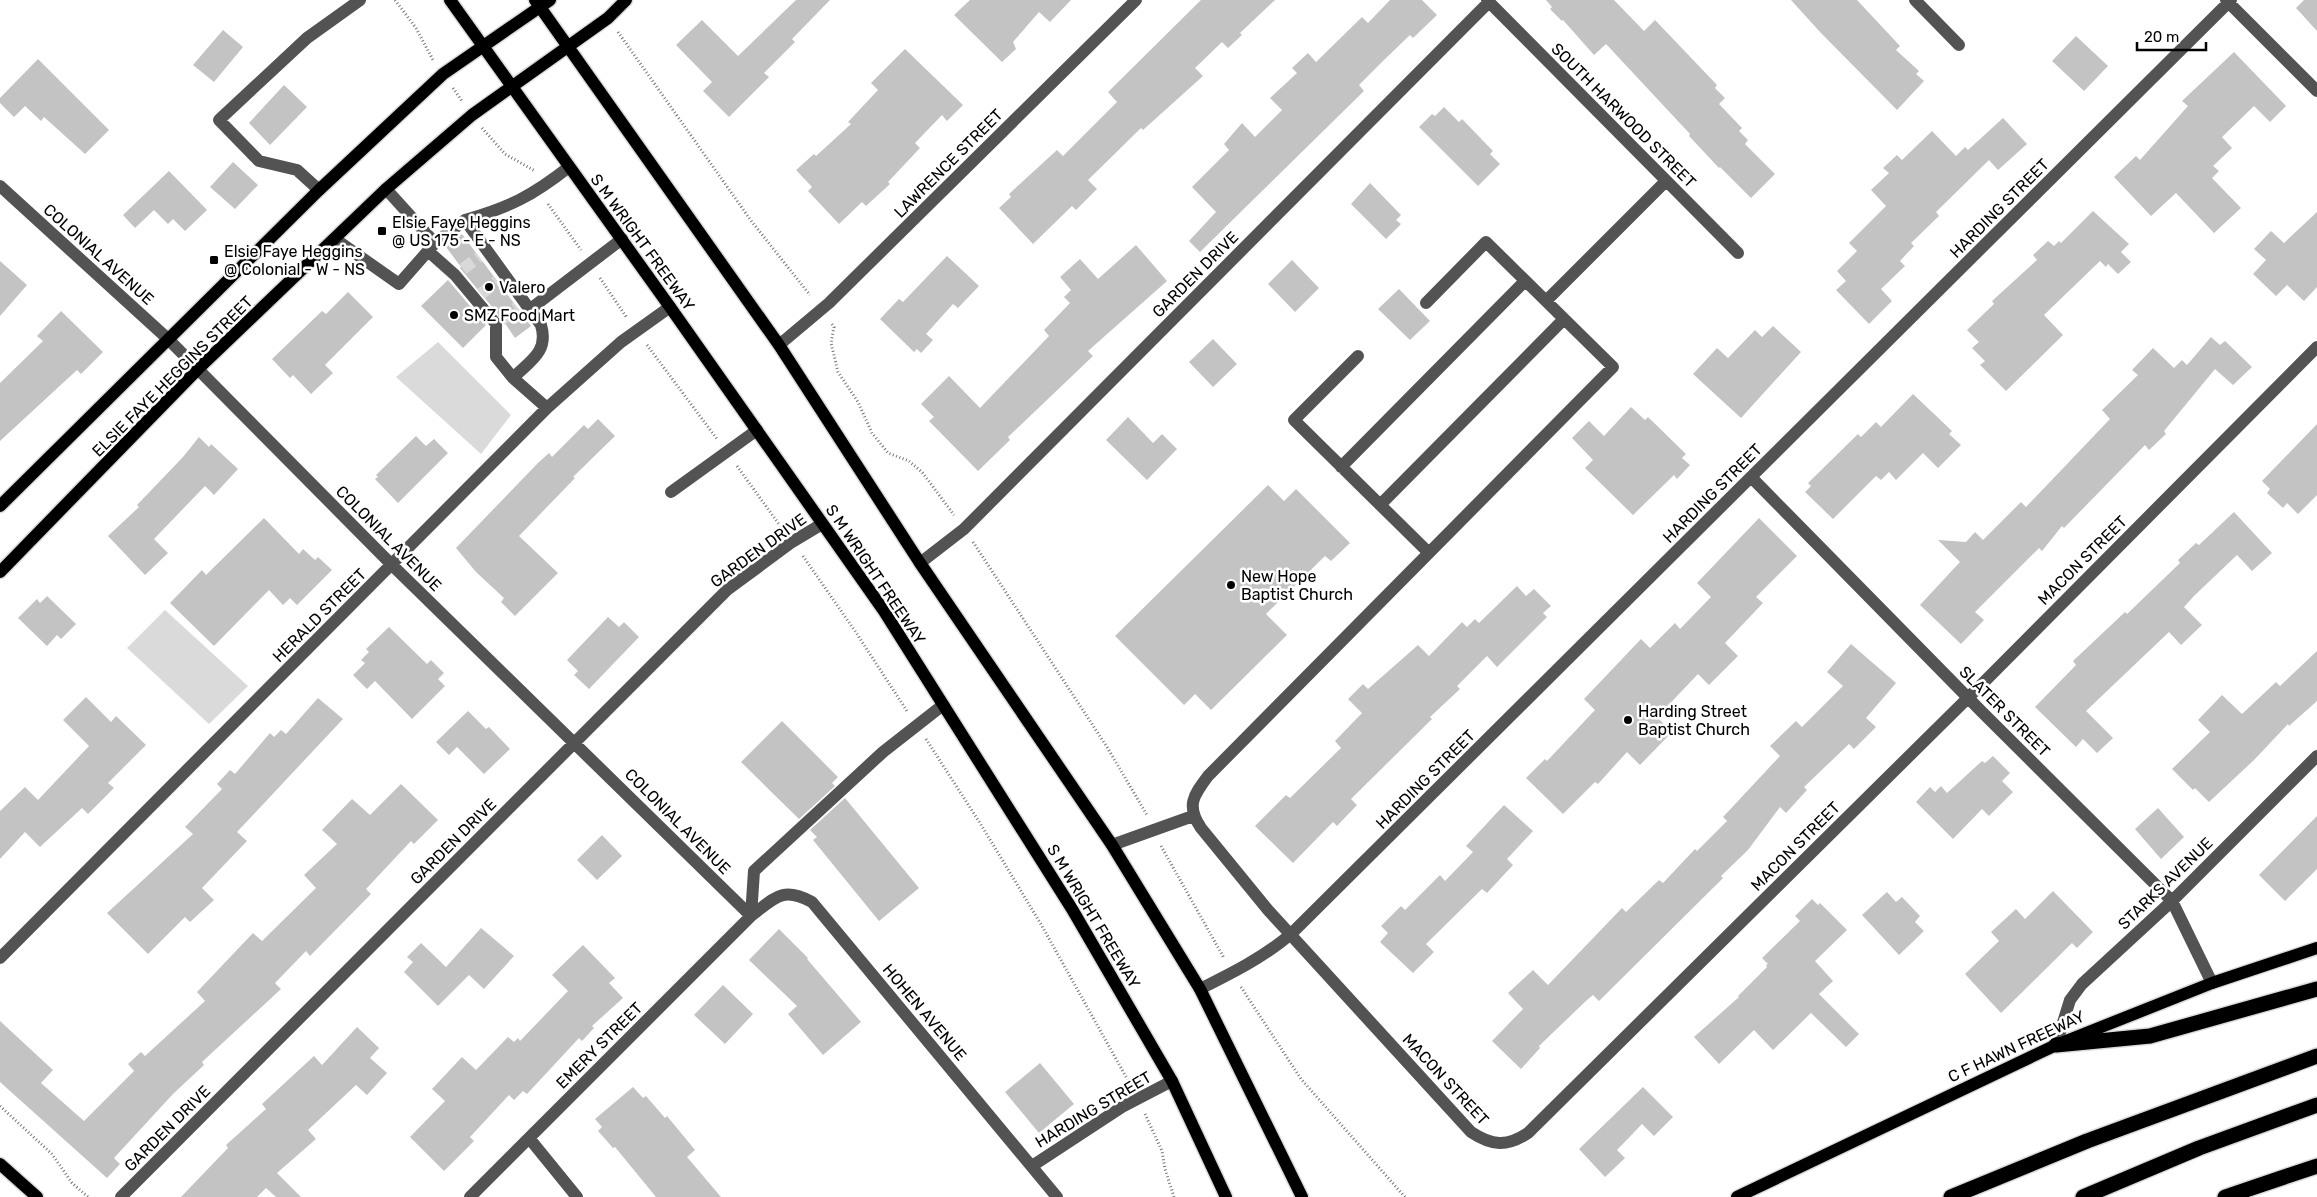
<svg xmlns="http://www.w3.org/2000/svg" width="2317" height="1197" viewBox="0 0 2317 1197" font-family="Rubik,sans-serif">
	<rect width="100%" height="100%" fill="#fff"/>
	<!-- green -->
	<path fill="#dadada" d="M 438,342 L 511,415 L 481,454 L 396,377 Z
		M 165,610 L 248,686 L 209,724 L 127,648 Z"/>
	<!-- building -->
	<path fill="#c3c3c3" d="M 796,0 L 830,0 L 792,39 L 795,42 L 764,73 L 769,77 L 729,117 L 703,91 L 712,82 L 676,45 L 702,20 L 738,56 Z
		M 970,0 L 1071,0 L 1050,22 L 1039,12 L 1013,42 L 1016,49 L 1002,62 L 954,15 Z
		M 1201,0 L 1275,0 L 1240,33 L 1242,35 L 1228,48 L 1222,42 L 1195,68 L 1203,76 L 1143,130 L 1141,128 L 1088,180 L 1097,189 L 1076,210 L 1072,206 L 1033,244 L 999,208 L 1011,197 L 1009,194 L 1057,150 L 1063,156 L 1117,102 L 1108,92 Z
		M 1390,0 L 1422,0 L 1437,15 L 1413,38 L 1410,35 L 1385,59 L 1359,85 L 1364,91 L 1200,252 L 1189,241 L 1216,212 L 1192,187 L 1229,150 L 1224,144 L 1242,123 L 1255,137 L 1282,110 L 1270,98 L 1297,73 L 1292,68 L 1308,53 L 1316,62 L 1362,17 L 1368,23 Z
		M 1546,0 L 1614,0 L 1644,31 L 1655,20 L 1717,85 L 1715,88 L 1725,98 L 1719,104 L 1742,128 L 1739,131 L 1748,140 L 1745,144 L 1775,174 L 1751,198 L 1720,167 L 1719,168 L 1689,136 L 1690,134 L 1606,44 L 1594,55 L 1563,20 L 1562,21 L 1550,9 L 1552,7 Z
		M 1791,0 L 1857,0 L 1900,46 L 1896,50 L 1919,71 L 1916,74 L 1924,81 L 1897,110 L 1820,32 Z
		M 2304,0 L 2317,0 L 2317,31 L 2296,8 Z
		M 223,30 L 243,47 L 214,82 L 193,65 Z
		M 2076,36 L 2108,66 L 2084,91 L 2052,61 Z
		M 905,49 L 963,105 L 947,121 L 942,115 L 915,143 L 920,148 L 888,182 L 890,184 L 866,206 L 862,202 L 839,224 L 808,191 L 812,187 L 796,170 L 814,154 L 816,156 L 851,124 L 848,122 L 878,90 L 871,83 Z
		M 2234,52 L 2286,106 L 2270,122 L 2254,106 L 2222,137 L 2232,148 L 2213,166 L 2219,171 L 2212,178 L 2241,208 L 2214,233 L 2176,193 L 2151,216 L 2114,177 L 2136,156 L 2140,160 L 2188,106 L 2182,101 Z
		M 38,59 L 109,130 L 85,154 L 44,117 L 41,121 L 25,106 L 14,117 L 0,103 L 0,98 Z
		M 284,85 L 307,107 L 270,145 L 249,123 Z
		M 1444,107 L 1459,122 L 1462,119 L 1493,151 L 1490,154 L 1500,164 L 1478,186 L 1419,127 L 1432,114 L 1435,116 Z
		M 2003,118 L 2027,144 L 1998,170 L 1989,160 L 1936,212 L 1939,216 L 1911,243 L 1914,246 L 1900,261 L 1905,266 L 1881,289 L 1892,301 L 1869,324 L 1836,290 L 1846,281 L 1837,271 L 1857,251 L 1849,243 L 1886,206 L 1871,190 L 1889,173 L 1883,168 L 1897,155 L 1902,160 L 1932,131 L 1956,156 L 1965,147 L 1968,150 Z
		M 233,162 L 258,185 L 235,209 L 210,187 Z
		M 169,171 L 207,210 L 185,231 L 173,219 L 168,224 L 154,210 L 135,228 L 123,215 Z
		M 1370,183 L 1401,215 L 1396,220 L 1401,224 L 1386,239 L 1351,204 Z
		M 2093,211 L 2129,244 L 2121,252 L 2131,262 L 2118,274 L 2108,264 L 2106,267 L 2100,261 L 2044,315 L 2063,335 L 2006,391 L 1980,365 L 1985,361 L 1972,348 L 1979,342 L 1967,330 L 1994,304 L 1992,301 L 2037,260 L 2033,255 L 2048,241 L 2054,246 L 2059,241 L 2061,243 Z
		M 2317,212 L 2317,287 L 2304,301 L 2287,285 L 2276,296 L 2253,274 L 2266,260 L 2254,249 L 2271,231 L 2284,243 Z
		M 462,234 L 531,326 L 515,338 L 502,319 L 460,268 L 461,267 L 446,247 Z
		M 1136,245 L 1167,281 L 1088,351 L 1093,356 L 1008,437 L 1010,440 L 978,471 L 929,421 L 934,417 L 921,404 L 949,376 L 980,408 L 1049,336 L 1044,330 L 1070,303 L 1064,297 L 1071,290 L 1060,277 L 1080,259 L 1098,279 Z
		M 947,256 L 979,286 L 958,308 L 953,304 L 926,334 L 933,340 L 921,353 L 917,349 L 914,352 L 880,319 L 899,299 L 903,302 Z
		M 1292,260 L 1319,288 L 1295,312 L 1268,284 Z
		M 0,261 L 27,285 L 0,316 Z
		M 448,280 L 486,325 L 463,348 L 421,306 Z
		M 1399,289 L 1430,321 L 1410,340 L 1378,309 Z
		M 348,292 L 373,317 L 325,365 L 333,373 L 311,394 L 293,375 L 290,378 L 272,359 L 322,311 L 326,314 Z
		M 61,311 L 103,352 L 81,374 L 77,370 L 0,441 L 0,383 L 43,341 L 37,336 Z
		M 1773,326 L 1801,352 L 1741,418 L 1693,374 L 1717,348 L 1728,358 L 1755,330 L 1762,337 Z
		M 2211,337 L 2220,345 L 2225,341 L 2252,367 L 2233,385 L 2215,369 L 2164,431 L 2166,434 L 2149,450 L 2145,445 L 2064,528 L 2062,526 L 2042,551 L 2039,548 L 1975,612 L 1984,620 L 1961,644 L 1920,605 L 1960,562 L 1938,540 L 1966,542 L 1975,532 L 1983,540 L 2021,502 L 2026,507 L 2110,419 L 2102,410 L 2138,375 L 2132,370 L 2153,348 L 2174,368 L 2182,360 L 2187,365 Z
		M 1213,339 L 1237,364 L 1213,387 L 1189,362 Z
		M 1913,394 L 1952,431 L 1949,434 L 1961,445 L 1938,468 L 1923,453 L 1896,480 L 1889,472 L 1881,480 L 1876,476 L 1833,519 L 1805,492 L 1811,486 L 1808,483 L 1858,434 L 1861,437 L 1876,422 L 1881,427 Z
		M 1631,407 L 1645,420 L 1648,417 L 1686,454 L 1682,458 L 1690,465 L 1677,479 L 1674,475 L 1633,515 L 1585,468 L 1593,460 L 1572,438 L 1589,421 L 1604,436 Z
		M 1128,417 L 1153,443 L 1162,434 L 1177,449 L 1147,480 L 1106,440 Z
		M 598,419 L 615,436 L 573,477 L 575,478 L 519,536 L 558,573 L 515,616 L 501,602 L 504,598 L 476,572 L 456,548 L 538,463 L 549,453 L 552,457 L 584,425 L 588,429 Z
		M 2317,424 L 2317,495 L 2298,514 L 2287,503 L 2283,508 L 2267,493 L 2270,489 L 2262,481 Z
		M 416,436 L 426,446 L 434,439 L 448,453 L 398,503 L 375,479 L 378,477 L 376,475 Z
		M 199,437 L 209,447 L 211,444 L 238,469 L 214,495 L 205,486 L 154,539 L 168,553 L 145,575 L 108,536 L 139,507 L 137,505 L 183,457 Z
		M 1268,485 L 1284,501 L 1296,489 L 1350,543 L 1331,561 L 1325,556 L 1266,614 L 1287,635 L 1211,710 L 1195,694 L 1184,705 L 1115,636 Z
		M 2234,512 L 2272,553 L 2252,571 L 2237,555 L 2194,596 L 2184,607 L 2202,625 L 2181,645 L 2169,632 L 2086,711 L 2113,738 L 2097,753 L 2083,739 L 2076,747 L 2035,707 L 2076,665 L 2073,661 L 2125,612 L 2127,614 L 2180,563 L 2178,560 L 2196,543 L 2199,545 Z
		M 264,518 L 299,554 L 303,549 L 315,560 L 318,557 L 332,570 L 297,605 L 290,598 L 283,605 L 269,590 L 214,646 L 170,603 L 202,570 L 206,575 Z
		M 1759,518 L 1797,556 L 1756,597 L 1763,603 L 1725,643 L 1738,656 L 1709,685 L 1698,674 L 1657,717 L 1672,732 L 1640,765 L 1627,752 L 1598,784 L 1595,782 L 1563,814 L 1526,778 L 1545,759 L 1547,761 L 1595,710 L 1584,699 L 1641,639 L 1650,648 L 1675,623 L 1680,629 L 1711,597 L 1697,583 Z
		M 1517,586 L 1526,596 L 1534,589 L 1551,606 L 1543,613 L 1547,617 L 1497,667 L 1487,656 L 1457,686 L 1460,689 L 1430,717 L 1432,719 L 1351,799 L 1357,805 L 1337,826 L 1333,822 L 1293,863 L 1255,826 L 1286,795 L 1290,798 L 1341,748 L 1335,741 L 1362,713 L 1348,699 L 1363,684 L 1368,689 L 1418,645 L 1429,656 L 1462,622 L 1467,627 L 1475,619 L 1479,623 Z
		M 47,596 L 76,624 L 61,639 L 57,635 L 47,646 L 18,618 L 37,599 L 40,603 Z
		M 608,617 L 619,627 L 624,622 L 639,637 L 589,689 L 574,675 L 578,671 L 567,660 Z
		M 389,627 L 427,664 L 431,660 L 444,673 L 438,679 L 445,686 L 412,719 L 375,681 L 367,689 L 353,675 L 365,663 L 361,660 L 369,652 L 366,649 Z
		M 1851,644 L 1896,683 L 1866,718 L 1876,727 L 1854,749 L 1849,744 L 1804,787 L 1807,790 L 1786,813 L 1780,807 L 1748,850 L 1721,876 L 1723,878 L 1713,888 L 1599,1001 L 1593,995 L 1587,1000 L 1539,1046 L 1540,1048 L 1521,1069 L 1492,1041 L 1523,1009 L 1508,993 L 1533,970 L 1548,985 L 1622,908 L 1626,912 L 1659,880 L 1663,883 L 1695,849 L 1697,851 L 1727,821 L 1723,817 L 1780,756 L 1770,746 L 1796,721 L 1802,727 L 1843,686 L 1827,672 Z
		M 2317,651 L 2317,701 L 2289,726 L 2288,724 L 2254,760 L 2209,802 L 2195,788 L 2193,790 L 2172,769 L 2210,732 L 2198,720 L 2222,695 L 2242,714 L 2276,682 L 2280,686 Z
		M 86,697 L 111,722 L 116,716 L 146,745 L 108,783 L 114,788 L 88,814 L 82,808 L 40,847 L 25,832 L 0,859 L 0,811 L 25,787 L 38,800 L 89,746 L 63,720 Z
		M 318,698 L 343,719 L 237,832 L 247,841 L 202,888 L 214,900 L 190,922 L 185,917 L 148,954 L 107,913 L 193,834 L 185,827 L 222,789 L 217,784 L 230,770 L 235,774 L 270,733 L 274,737 L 281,730 L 286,734 Z
		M 468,711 L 486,729 L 489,727 L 510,749 L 484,774 L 457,747 L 449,755 L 436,742 Z
		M 782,721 L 838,777 L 832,783 L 835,786 L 799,819 L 741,762 Z
		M 1993,756 L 2010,773 L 2002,781 L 2013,792 L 1989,816 L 1982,809 L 1953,839 L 1916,802 L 1930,787 L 1935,792 L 1941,786 L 1947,793 L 1982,761 L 1985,763 Z
		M 401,784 L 438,820 L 414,844 L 411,841 L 366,889 L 371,894 L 310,956 L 306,951 L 275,983 L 281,989 L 202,1062 L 204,1065 L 173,1094 L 114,1158 L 120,1164 L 107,1178 L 0,1082 L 0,1021 L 53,1070 L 41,1083 L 84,1121 L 134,1071 L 128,1064 L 141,1052 L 145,1056 L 205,1001 L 197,992 L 253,933 L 262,941 L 316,888 L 304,875 L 337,844 L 322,830 L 352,799 L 370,815 Z
		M 845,798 L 919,888 L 879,921 L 813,840 L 817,837 L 810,830 Z
		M 1504,805 L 1533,831 L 1507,859 L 1513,865 L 1487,893 L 1482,889 L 1426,944 L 1434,952 L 1413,973 L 1380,942 L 1388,933 L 1381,926 L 1401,906 L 1405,910 L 1440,875 L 1445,881 L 1473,852 L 1466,846 Z
		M 2158,808 L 2184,837 L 2161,859 L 2135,829 Z
		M 2317,816 L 2317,869 L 2285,901 L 2259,875 Z
		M 602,835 L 622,856 L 597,880 L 577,860 Z
		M 2053,891 L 2093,932 L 2077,948 L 2072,943 L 2001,1013 L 1965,974 L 1999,941 L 1991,932 L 2016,909 L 2025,919 Z
		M 1887,892 L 1896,902 L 1902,897 L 1920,916 L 1915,922 L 1924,931 L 1899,955 L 1862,915 Z
		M 1812,899 L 1818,905 L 1820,903 L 1847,930 L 1815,961 L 1833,981 L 1819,994 L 1859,1034 L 1846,1047 L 1811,1013 L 1773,1050 L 1754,1030 L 1719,1064 L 1694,1037 L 1739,997 L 1738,996 L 1767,967 L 1766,965 L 1768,964 L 1762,958 L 1800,921 L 1795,916 Z
		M 481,928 L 514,956 L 484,989 L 469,975 L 438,1006 L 404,972 L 413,962 L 407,957 L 421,943 L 446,967 Z
		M 779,929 L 808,958 L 807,959 L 861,1022 L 823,1055 L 788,1014 L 797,1006 L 749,960 Z
		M 583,945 L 615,978 L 609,983 L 623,998 L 592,1026 L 594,1028 L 582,1041 L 579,1038 L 527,1094 L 523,1091 L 514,1100 L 509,1095 L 470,1137 L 474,1141 L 444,1171 L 410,1137 L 445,1101 L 432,1089 L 462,1057 L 476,1070 L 508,1037 L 514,1042 L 518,1038 L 520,1041 L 568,991 L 552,975 Z
		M 723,985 L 753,1014 L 725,1044 L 694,1015 Z
		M 357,1027 L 379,1048 L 370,1058 L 387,1073 L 367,1095 L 356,1085 L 308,1130 L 316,1139 L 277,1173 L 301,1197 L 276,1197 L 266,1188 L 257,1197 L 181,1197 L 228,1148 L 226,1145 L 266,1109 L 262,1104 L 314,1056 L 322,1065 Z
		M 1040,1063 L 1074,1104 L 1039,1133 L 1005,1092 Z
		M 633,1087 L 643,1098 L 646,1096 L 665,1118 L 667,1116 L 695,1150 L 687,1157 L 721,1197 L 656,1197 L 615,1147 L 613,1148 L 598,1131 L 602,1127 L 595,1119 Z
		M 1643,1087 L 1673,1117 L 1654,1136 L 1642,1124 L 1617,1150 L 1625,1158 L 1605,1177 L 1579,1149 Z"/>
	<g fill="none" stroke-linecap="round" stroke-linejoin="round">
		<!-- minor-tunnel -->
		<path stroke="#d9d9d9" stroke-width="12" stroke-dasharray="12 6" stroke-linecap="butt" d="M 463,269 L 479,257
			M 481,294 L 497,281
			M 501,320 L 517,307"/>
		<!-- major casing -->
		<g stroke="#dbdbdb" stroke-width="15">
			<path id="major" d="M 450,0 L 670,307 L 884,611 L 1072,909 L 1172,1081 L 1226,1197
				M 535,0 L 779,345 L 920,563 L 1112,845 L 1200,989 L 1302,1197
				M 0,506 L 319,190 L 443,74 L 550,0
				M 0,572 L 198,369 L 386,189 L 472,115 L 608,18 L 626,0
				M 0,1164 L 37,1197
				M 1737,1197 L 2056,1045 L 2212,983 L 2317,948"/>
		</g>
		<!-- highway casing -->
		<g stroke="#dbdbdb" stroke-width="18">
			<path id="highway" d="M 2056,1045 L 2150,1036 L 2317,989
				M 1951,1197 L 2087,1141 L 2317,1056
				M 2083,1197 L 2199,1148 L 2317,1105
				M 2225,1197 L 2317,1166"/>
		</g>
		<!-- path -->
		<path stroke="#757575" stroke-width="3" stroke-dasharray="1 2.5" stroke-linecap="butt" d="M 395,0 L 416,28 L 433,60
			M 618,32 L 752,222 L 810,295
			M 453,88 L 462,101
			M 482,128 L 505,154 L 535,171
			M 548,204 L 581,250
			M 600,278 L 627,318
			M 832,324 L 834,327 L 831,343 L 838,372 L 858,402 L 872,433 L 888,453 L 909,461 L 922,472 L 954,515
			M 647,345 L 717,439
			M 737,466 L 781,527
			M 973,542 L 1107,747 L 1147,815
			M 803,556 L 855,631 L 907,711
			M 926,739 L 980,823 L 1042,926 L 1130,1084
			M 1161,846 L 1224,958
			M 1241,987 L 1301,1079 L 1405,1197
			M 0,1106 L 52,1154 L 72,1183 L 88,1197
			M 1145,1114 L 1162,1151 L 1165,1169 L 1174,1197"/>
		<!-- minor -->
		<path stroke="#535353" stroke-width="12" d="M 1487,0 L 1738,253
			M 1915,0 L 1959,45
			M 2226,0 L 2317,91
			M 0,186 L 168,339 L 392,565 L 751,916
			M 386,189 L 435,243
			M 319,190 L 297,170 L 259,161 L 219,120 L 307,38 L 360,0
			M 335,239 L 399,284 L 435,243 L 465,220
			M 428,251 L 455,275 L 496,324 L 496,357 L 513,378 L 547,408
			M 1546,301 L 1666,181
			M 1426,303 L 1486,242 L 1613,367 L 1208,776 C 1193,796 1186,806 1201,828 L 1268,910 L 1471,1132 C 1492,1146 1507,1147 1528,1133 L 1984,682 L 2317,347
			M 529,310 L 622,239
			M 779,345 L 829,303 L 1136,0
			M 1358,356 L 1294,420 L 1429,553
			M 513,378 C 530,361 549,352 541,325 L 465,220 C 510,207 532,196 569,167
			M 1341,467 L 1525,281
			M 1751,477 L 1982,712 L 2172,901 L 2212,983
			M 671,492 L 757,430
			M 1380,505 L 1564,319
			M 920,563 L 964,529 L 1489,2
			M 1112,845 L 1193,816
			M 751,916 L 754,871 L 883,752 L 943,705
			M 0,958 L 547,408 L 621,342 L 670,307
			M 1200,989 C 1232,973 1264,957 1291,934 L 2231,0
			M 2056,1045 L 2070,1000 L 2082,984 L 2172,901 L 2317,756
			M 529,1138 L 577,1197
			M 1032,1166 L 1122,1107 L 1172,1081
			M 121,1197 L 727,590 L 792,542 L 822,524
			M 470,1197 L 751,916 C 775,898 782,886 812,902 L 1057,1197"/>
		<!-- major -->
		<use href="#major" stroke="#000" stroke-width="12"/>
		<!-- highway -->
		<use href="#highway" stroke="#000" stroke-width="15"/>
	</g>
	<!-- markers -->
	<g fill="#000" stroke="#fff" stroke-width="2">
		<rect x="377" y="226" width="10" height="10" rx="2.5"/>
		<rect x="209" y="255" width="10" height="10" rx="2.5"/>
		<circle cx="489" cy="287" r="5"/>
		<circle cx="454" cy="315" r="5"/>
		<circle cx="1231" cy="585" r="5"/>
		<circle cx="1628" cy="720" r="5"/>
	</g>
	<g text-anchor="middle" stroke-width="5" stroke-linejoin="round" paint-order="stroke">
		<!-- street labels -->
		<g font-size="16" fill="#000" stroke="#fff">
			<text transform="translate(1624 115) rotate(45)" y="6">SOUTH HARWOOD STREET</text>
			<text transform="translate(948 163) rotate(-45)" y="6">LAWRENCE STREET</text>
			<text transform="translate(1999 208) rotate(-45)" y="6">HARDING STREET</text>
			<text transform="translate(643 242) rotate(54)" y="6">S M WRIGHT FREEWAY</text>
			<text transform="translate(99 254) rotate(42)" y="6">COLONIAL AVENUE</text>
			<text transform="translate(1195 274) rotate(-45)" y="6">GARDEN DRIVE</text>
			<text transform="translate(172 376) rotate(-45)" y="6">ELSIE FAYE HEGGINS STREET</text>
			<text transform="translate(1712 493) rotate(-45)" y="6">HARDING STREET</text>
			<text transform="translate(389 538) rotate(45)" y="6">COLONIAL AVENUE</text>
			<text transform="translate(758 550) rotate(-36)" y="6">GARDEN DRIVE</text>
			<text transform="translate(2082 560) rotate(-45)" y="6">MACON STREET</text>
			<text transform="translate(876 574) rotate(56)" y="6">S M WRIGHT FREEWAY</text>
			<text transform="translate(319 615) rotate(-45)" y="6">HERALD STREET</text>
			<text transform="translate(2005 711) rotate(45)" y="6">SLATER STREET</text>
			<text transform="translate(1425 779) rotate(-45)" y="6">HARDING STREET</text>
			<text transform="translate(678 821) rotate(45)" y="6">COLONIAL AVENUE</text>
			<text transform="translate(453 841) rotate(-45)" y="6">GARDEN DRIVE</text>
			<text transform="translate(1795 846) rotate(-45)" y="6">MACON STREET</text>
			<text transform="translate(2165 883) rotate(-44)" y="6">STARKS AVENUE</text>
			<text transform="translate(1094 916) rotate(59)" y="6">S M WRIGHT FREEWAY</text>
			<text transform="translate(925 1012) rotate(50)" y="6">HOHEN AVENUE</text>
			<text transform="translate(599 1045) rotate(-45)" y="6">EMERY STREET</text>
			<text transform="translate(2016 1046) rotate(-25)" y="6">C F HAWN FREEWAY</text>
			<text transform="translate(1446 1079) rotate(47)" y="6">MACON STREET</text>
			<text transform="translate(1093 1109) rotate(-31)" y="6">HARDING STREET</text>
			<text transform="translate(167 1128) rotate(-45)" y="6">GARDEN DRIVE</text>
		</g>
		<!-- poi labels -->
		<g font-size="16" fill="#000" stroke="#fff" text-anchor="start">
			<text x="392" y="228">Elsie Faye Heggins<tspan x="392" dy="18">@ US 175 - E - NS</tspan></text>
			<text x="224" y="257">Elsie Faye Heggins<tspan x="224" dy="18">@ Colonial - W - NS</tspan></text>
			<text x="499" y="293">Valero</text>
			<text x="464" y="321">SMZ Food Mart</text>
			<text x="1241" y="582">New Hope<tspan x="1241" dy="18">Baptist Church</tspan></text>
			<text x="1638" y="717">Harding Street<tspan x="1638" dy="18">Baptist Church</tspan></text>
		</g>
	</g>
	<!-- scale -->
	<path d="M2137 42v8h69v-8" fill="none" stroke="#000000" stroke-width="2.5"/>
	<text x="2144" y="42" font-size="15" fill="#000000" stroke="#ffffff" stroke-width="4" paint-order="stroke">20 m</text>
</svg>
